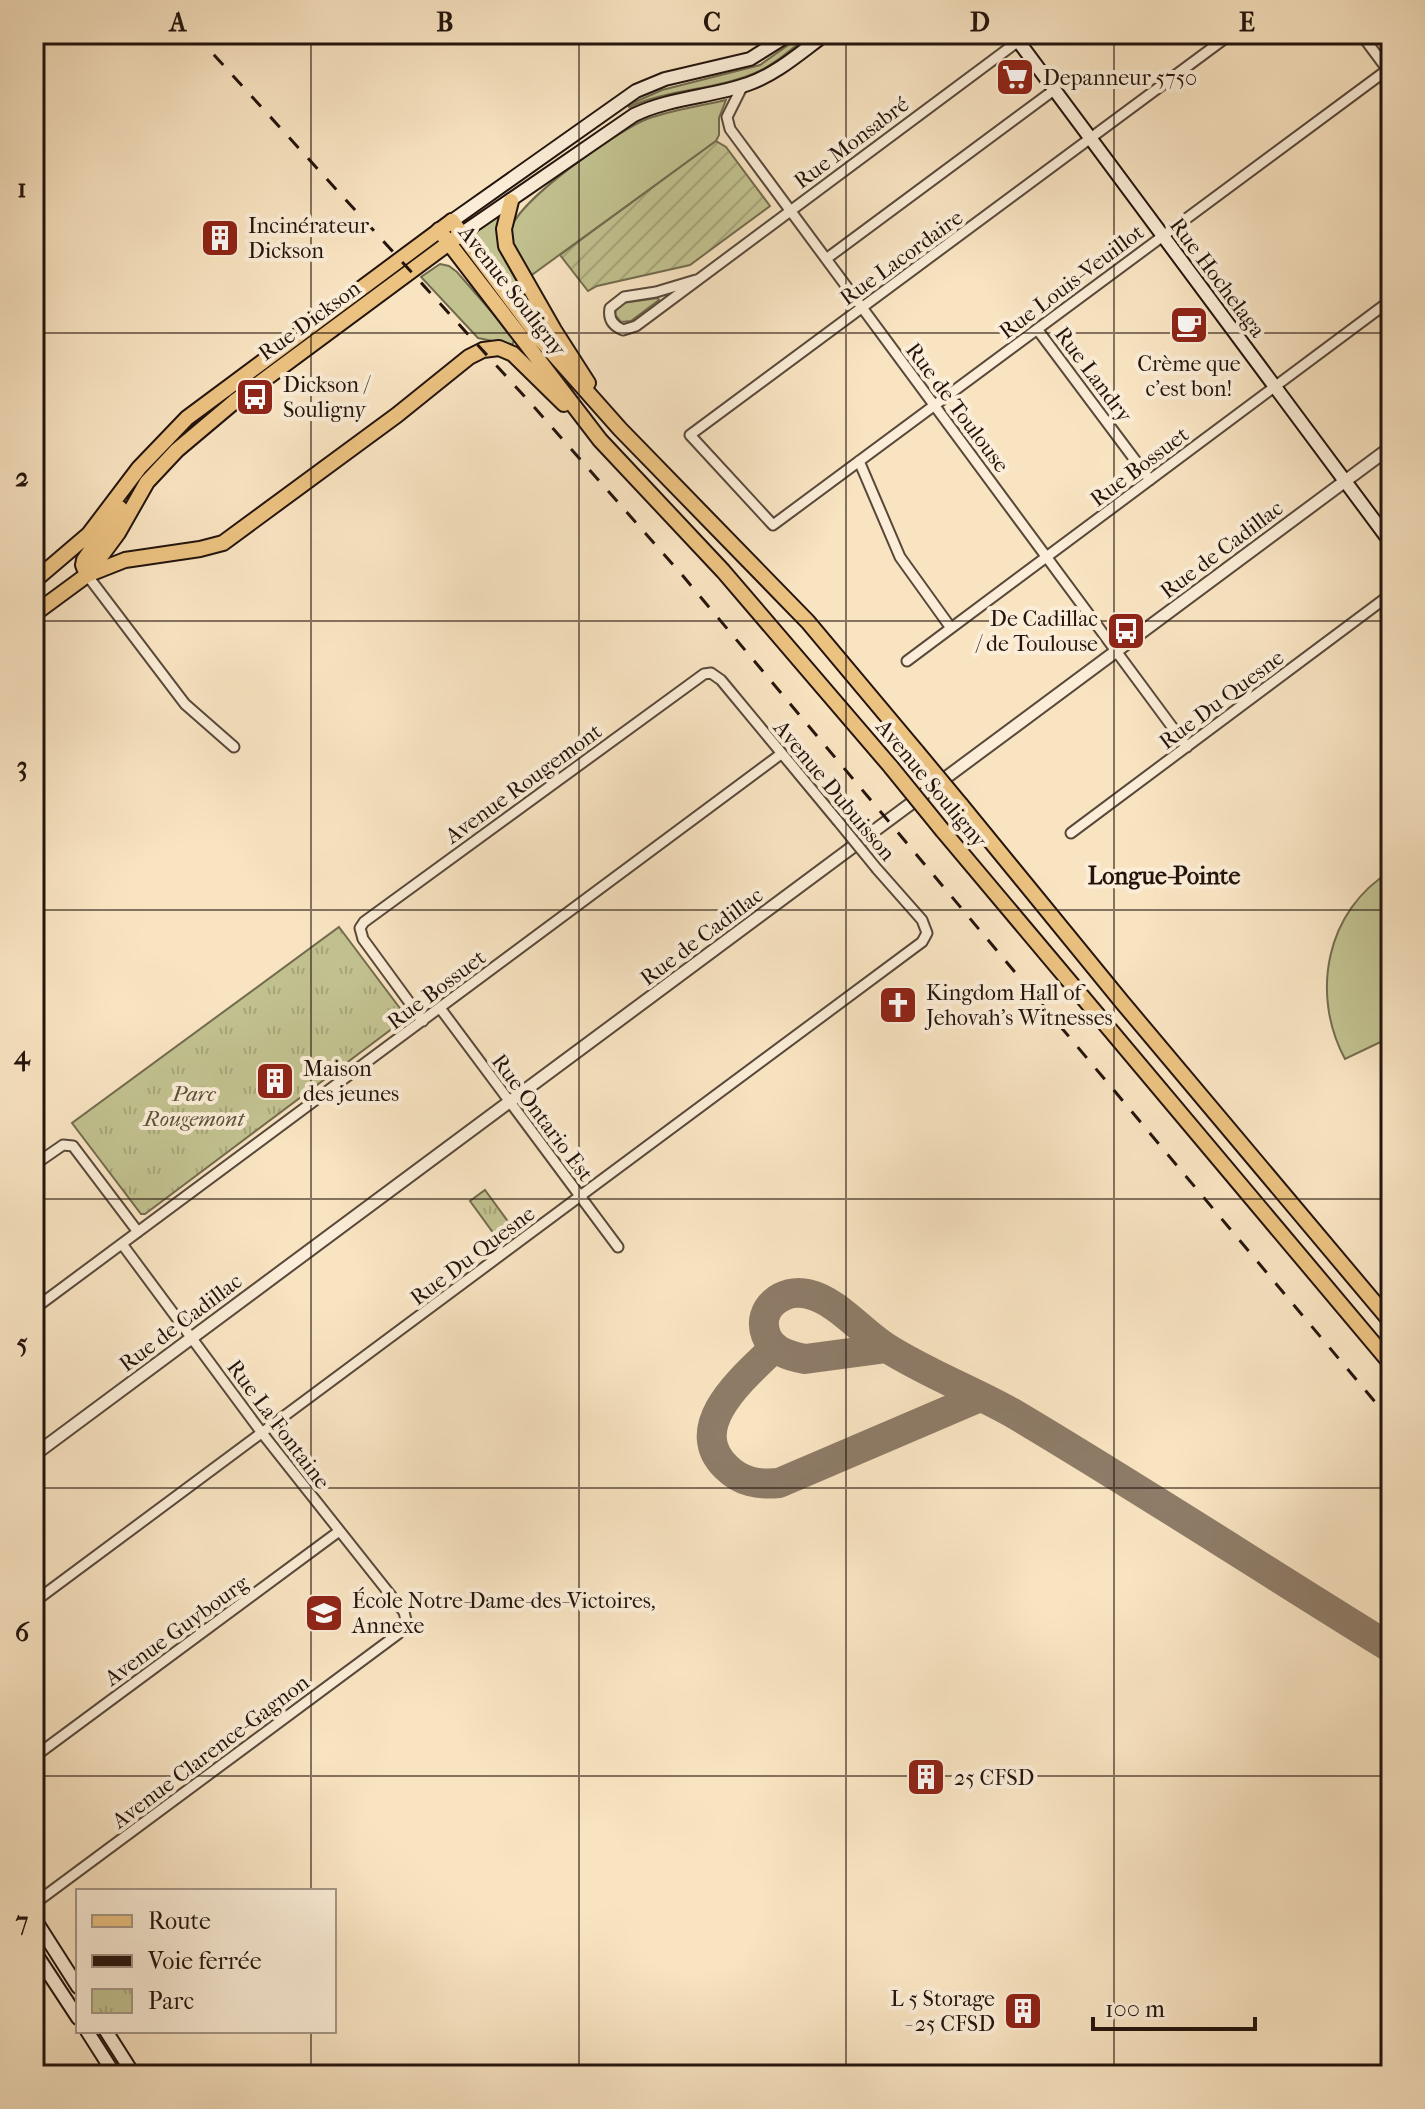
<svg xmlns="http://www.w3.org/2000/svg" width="1425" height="2109" viewBox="0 0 1425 2109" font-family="'IM FELL French Canon',serif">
	<defs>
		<pattern id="park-tufts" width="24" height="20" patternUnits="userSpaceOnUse" patternTransform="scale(2)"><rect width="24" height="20" fill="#c2c290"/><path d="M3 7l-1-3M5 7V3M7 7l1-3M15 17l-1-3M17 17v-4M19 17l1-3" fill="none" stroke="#a6a67b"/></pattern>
		<pattern id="garden-furrows" width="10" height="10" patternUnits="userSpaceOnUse" patternTransform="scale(2)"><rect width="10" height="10" fill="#c2c290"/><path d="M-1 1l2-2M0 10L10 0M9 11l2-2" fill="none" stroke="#a6a67b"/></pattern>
	</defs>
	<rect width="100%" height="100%" fill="#f9e4c2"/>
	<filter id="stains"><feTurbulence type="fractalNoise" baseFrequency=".0025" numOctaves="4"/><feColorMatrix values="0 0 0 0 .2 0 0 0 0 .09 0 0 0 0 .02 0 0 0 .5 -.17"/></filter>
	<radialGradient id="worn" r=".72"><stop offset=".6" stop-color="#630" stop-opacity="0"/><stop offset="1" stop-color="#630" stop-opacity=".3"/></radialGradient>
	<!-- grass -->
	<path fill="#c2c290" stroke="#726b4e" stroke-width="2" d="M 804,34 L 811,34 C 793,47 776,64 755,73 C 715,90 669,89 629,107 L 628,105 L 662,90 L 760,65 Z
		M 726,100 L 719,118 L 719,135 L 716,141 L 529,277 C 522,264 508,248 510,232 C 514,202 619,130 647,119 C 672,110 700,106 726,100 Z
		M 499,215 C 496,251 519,282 536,314 L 532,317 L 475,236 L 478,230 Z
		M 440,264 L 449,266 L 457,272 L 515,339 L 512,345 L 478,338 L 421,277 Z
		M 658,298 L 659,300 L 631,321 L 621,322 L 615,315 L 616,308 L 622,303 Z
		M 1391,871 L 1391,1037 L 1345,1059 C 1310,994 1326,910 1391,871 Z"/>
	<!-- park -->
	<path fill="url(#park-tufts)" stroke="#726b4e" stroke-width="2" d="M 339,927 L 405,1015 L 405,1019 L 145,1214 L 141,1214 L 72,1123 Z
		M 485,1190 L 512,1227 L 497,1238 L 470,1201 Z"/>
	<!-- garden -->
	<path fill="url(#garden-furrows)" stroke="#726b4e" stroke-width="2" d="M 716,141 L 726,147 L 770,206 L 690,265 L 597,286 L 588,291 L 560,255 Z"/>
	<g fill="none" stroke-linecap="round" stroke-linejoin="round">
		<!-- taxiway -->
		<path stroke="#8e7c68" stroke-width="30" d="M 775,1347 C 748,1374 683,1425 726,1467 C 741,1482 758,1485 779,1483 L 980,1397
			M 887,1348 L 805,1359 C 789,1356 772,1351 766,1335 C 756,1308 783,1288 808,1294 C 838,1301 861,1332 887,1348 C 928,1374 974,1391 1016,1415 C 1142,1490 1266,1571 1391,1648"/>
		<!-- minor casing -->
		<g stroke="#58483a" stroke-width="13">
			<path id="minor" d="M 1231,34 L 690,435 L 773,525 L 1391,67
				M 1361,34 L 1390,73
				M 743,85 L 727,117 L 730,129 L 1187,747
				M 826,259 L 1054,90
				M 696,280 L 656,292 L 624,297 L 610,308 C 608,319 613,326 623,330 L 636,326 L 1028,34
				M 1037,329 L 1150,480
				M 859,461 L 900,557 L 951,628
				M 87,575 L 185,704 L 234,747
				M 907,661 L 1391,300
				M 1071,833 L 1391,594
				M 440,1008 L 618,1247
				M 423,1021 L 363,939 L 360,928 L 364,922 L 704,674 L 711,673 L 721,680 L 837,820
				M 34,1165 L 63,1145 L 73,1146 L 138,1232
				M 34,1309 L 781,754
				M 34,1602 L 922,942 L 927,933 L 922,920 L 877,869
				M 34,1757 L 338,1532
				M 34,1904 L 398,1634 L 407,1624 L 404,1612 L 262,1433 L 122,1244"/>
		</g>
		<!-- tertiary casing -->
		<g stroke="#58483a" stroke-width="15">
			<path id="tertiary" d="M 34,1455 L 1391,447"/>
		</g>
		<!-- secondary casing -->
		<g stroke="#23140d" stroke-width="16">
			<path id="secondary" d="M 1013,34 L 1391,543
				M 452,221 L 636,91 L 665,79 L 750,59 L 790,34
				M 461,234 L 634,115 C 669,98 710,97 748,84 C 777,74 801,52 826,34
				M 34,1918 L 78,1987
				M 34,1951 L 78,2018
				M 87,2031 L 115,2075
				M 106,2031 L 134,2075"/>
		</g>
		<!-- primary casing -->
		<g stroke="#23140d" stroke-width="18">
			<path id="primary" d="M 87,575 L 83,565 L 84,560 L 120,508
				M 34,581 L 89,534 L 139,468 L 187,418 L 452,221
				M 34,614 L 87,575 L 118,533 L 147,482 L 177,450 L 234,402 L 461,234"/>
		</g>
		<!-- trunk casing -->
		<g stroke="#23140d" stroke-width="18">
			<path id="trunk" d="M 511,201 L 504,229 L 506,246 L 554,330 L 588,383
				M 452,221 L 541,340 L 620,429 L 808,622 L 917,752
				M 439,230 L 600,440 L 723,571 L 891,767
				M 87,575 L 125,560 L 200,549 L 223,543 L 397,415 L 469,357 L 483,350 L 499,348 L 513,354 L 564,404
				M 961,805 L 1122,1002 L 1391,1322
				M 943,831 L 1391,1364"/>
		</g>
		<!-- minor -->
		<use href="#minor" stroke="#fbedd7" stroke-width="9"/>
		<!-- tertiary -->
		<use href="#tertiary" stroke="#fbedd7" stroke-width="11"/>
		<!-- secondary -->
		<use href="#secondary" stroke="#fbedd7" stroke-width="12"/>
		<!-- primary -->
		<use href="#primary" stroke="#ecc281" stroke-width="14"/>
		<!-- trunk -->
		<use href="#trunk" stroke="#ecc281" stroke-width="14"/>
		<!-- rail -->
		<path stroke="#23140d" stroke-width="3" stroke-dasharray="14 14" stroke-linecap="butt" d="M 195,34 L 535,408 L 683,576 L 1391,1421"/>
		<!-- minor-bridge casing -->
		<g stroke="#58483a" stroke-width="13" stroke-linecap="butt">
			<path id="minor-bridge" d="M 837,820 L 877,869"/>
		</g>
		<!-- trunk-bridge casing -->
		<g stroke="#23140d" stroke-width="18" stroke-linecap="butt">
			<path id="trunk-bridge" d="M 917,752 L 961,805
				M 891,767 L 943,831"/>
		</g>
		<!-- minor-bridge -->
		<use href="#minor-bridge" stroke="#fbedd7" stroke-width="9"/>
		<!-- trunk-bridge -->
		<use href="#trunk-bridge" stroke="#ecc281" stroke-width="14"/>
	</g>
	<!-- grid -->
	<path fill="none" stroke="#23140d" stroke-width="2" stroke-opacity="0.55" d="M 311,34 L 311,1891M 579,34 L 579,2075M 846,34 L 846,2075M 1114,34 L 1114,2075M 34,333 L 1391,333M 34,621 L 1391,621M 34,910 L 1391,910M 34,1199 L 1391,1199M 34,1488 L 1391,1488M 34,1776 L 1391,1776M 311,2031 L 311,2075"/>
	<!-- icons -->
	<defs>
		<g id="supermarket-square" transform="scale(2)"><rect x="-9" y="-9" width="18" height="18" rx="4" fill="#8f2418" stroke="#fbedd7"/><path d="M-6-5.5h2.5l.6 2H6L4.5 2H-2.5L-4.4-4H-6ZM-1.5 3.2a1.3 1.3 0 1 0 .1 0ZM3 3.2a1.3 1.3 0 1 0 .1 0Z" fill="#fff"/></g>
		<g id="building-square" transform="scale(2)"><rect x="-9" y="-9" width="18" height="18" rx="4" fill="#8f2418" stroke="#fbedd7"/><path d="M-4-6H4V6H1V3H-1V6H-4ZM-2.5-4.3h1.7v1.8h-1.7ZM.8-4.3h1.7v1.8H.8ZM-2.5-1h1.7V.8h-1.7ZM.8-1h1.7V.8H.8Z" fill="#fff"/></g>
		<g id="cafe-square" transform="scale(2)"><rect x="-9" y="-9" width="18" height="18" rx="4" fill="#8f2418" stroke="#fbedd7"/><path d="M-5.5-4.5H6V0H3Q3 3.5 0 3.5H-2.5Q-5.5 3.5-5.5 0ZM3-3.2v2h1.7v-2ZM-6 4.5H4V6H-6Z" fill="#fff"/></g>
		<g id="bus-square" transform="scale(2)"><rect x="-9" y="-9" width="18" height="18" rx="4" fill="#8f2418" stroke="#fbedd7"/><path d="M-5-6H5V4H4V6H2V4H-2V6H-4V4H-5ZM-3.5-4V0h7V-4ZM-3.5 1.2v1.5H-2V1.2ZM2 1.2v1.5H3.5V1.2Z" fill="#fff"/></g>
		<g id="church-square" transform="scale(2)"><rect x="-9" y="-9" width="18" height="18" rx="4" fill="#8f2418" stroke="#fbedd7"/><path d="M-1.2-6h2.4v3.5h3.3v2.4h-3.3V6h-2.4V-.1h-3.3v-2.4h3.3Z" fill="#fff"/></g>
		<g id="school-square" transform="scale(2)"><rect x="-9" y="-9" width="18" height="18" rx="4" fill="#8f2418" stroke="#fbedd7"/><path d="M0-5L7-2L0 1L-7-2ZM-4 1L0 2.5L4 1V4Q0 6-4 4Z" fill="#fff"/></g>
	</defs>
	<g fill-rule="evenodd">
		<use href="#supermarket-square" x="1015" y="77"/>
		<use href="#building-square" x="220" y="238"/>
		<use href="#cafe-square" x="1189" y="325"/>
		<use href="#bus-square" x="255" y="397"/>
		<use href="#bus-square" x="1126" y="631"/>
		<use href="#church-square" x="898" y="1005"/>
		<use href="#building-square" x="275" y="1081"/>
		<use href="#school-square" x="324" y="1613"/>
		<use href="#building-square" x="926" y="1777"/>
		<use href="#building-square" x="1023" y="2011"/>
	</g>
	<g text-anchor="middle" stroke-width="8" stroke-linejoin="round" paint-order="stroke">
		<!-- poi labels -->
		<g font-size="22" fill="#23140d" stroke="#fbedd7" text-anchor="start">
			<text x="1043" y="85">Depanneur 5750</text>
			<text x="248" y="233">Incinérateur<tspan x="248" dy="25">Dickson</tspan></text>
			<text x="1189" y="371" text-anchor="middle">Crème que<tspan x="1189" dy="25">c'est bon!</tspan></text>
			<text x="283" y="392">Dickson /<tspan x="283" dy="25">Souligny</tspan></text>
			<text x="1098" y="626" text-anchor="end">De Cadillac<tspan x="1098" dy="25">/ de Toulouse</tspan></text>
			<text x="926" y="1000">Kingdom Hall of<tspan x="926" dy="25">Jehovah's Witnesses</tspan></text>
			<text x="303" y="1076">Maison<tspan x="303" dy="25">des jeunes</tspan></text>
			<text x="352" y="1608">École Notre-Dame-des-Victoires,<tspan x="352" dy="25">Annexe</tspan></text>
			<text x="954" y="1785">25 CFSD</text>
			<text x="995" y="2006" text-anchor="end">L 5 Storage<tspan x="995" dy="25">- 25 CFSD</tspan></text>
		</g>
		<!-- street labels -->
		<g font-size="22" fill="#23140d" stroke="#fbedd7">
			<text transform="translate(851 142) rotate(-37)" y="8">Rue Monsabré</text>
			<text transform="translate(901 257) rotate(-36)" y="8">Rue Lacordaire</text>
			<text transform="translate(1218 277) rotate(53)" y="8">Rue Hochelaga</text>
			<text transform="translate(1071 281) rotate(-37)" y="8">Rue Louis-Veuillot</text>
			<text transform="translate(513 290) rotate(52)" y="8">Avenue Souligny</text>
			<text transform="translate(309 320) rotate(-36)" y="8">Rue Dickson</text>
			<text transform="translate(1094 374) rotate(53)" y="8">Rue Landry</text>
			<text transform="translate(958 407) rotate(53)" y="8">Rue de Toulouse</text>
			<text transform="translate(1139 466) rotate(-37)" y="8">Rue Bossuet</text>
			<text transform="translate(1221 549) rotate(-37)" y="8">Rue de Cadillac</text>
			<text transform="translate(1221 699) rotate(-37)" y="8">Rue Du Quesne</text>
			<text transform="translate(523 783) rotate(-36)" y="8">Avenue Rougemont</text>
			<text transform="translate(932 783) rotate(50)" y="8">Avenue Souligny</text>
			<text transform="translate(835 790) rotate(50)" y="8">Avenue Dubuisson</text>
			<text transform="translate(701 936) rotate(-37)" y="8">Rue de Cadillac</text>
			<text transform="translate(436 989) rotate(-37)" y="8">Rue Bossuet</text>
			<text transform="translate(543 1117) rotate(53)" y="8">Rue Ontario Est</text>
			<text transform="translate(472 1255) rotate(-37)" y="8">Rue Du Quesne</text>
			<text transform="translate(180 1322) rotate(-37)" y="8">Rue de Cadillac</text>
			<text transform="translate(279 1424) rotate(53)" y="8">Rue La Fontaine</text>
			<text transform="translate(176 1630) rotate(-36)" y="8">Avenue Guybourg</text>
			<text transform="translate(210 1751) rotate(-37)" y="8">Avenue Clarence-Gagnon</text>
		</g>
		<!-- park labels -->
		<g font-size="22" font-style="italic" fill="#5b513b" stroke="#fbedd7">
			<text x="194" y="1101">Parc<tspan x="194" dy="25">Rougemont</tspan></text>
		</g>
		<!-- neighbourhood labels -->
		<g font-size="24" font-weight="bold" fill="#23140d" stroke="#fbedd7">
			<text x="1164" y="884">Longue-Pointe</text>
		</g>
	</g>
	<!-- margin -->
	<rect width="1425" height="2109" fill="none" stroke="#f9e4c2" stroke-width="88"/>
	<!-- legend -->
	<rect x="76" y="1889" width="260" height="144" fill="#fbedd7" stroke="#a59686" stroke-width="2"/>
	<rect x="92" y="1915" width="40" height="12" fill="#ecc281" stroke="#a59686" stroke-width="2"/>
	<text x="148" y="1929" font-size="24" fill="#23140d">Route</text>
	<rect x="92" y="1955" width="40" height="12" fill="#23140d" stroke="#a59686" stroke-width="2"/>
	<text x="148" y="1969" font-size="24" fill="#23140d">Voie ferrée</text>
	<rect x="92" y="1989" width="40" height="24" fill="url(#park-tufts)" stroke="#a59686" stroke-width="2"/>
	<text x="148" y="2009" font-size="24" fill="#23140d">Parc</text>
	<!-- scale -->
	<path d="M1093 2017v12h162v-12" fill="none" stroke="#23140d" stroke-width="4"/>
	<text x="1105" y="2017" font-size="24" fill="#23140d" stroke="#fbedd7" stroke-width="6" paint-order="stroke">100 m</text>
	<rect x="44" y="44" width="1337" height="2021" fill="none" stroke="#23140d" stroke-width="3"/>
	<g font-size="26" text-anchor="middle" font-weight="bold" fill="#23140d">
		<text x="178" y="31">A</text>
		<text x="445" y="31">B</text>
		<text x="712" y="31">C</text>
		<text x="980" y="31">D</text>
		<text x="1247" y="31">E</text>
		<text x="22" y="197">1</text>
		<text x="22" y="486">2</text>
		<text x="22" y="775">3</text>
		<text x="22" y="1064">4</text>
		<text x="22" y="1352">5</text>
		<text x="22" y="1641">6</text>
		<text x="22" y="1930">7</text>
	</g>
	<rect width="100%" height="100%" filter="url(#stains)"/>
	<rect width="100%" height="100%" fill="url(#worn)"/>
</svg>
